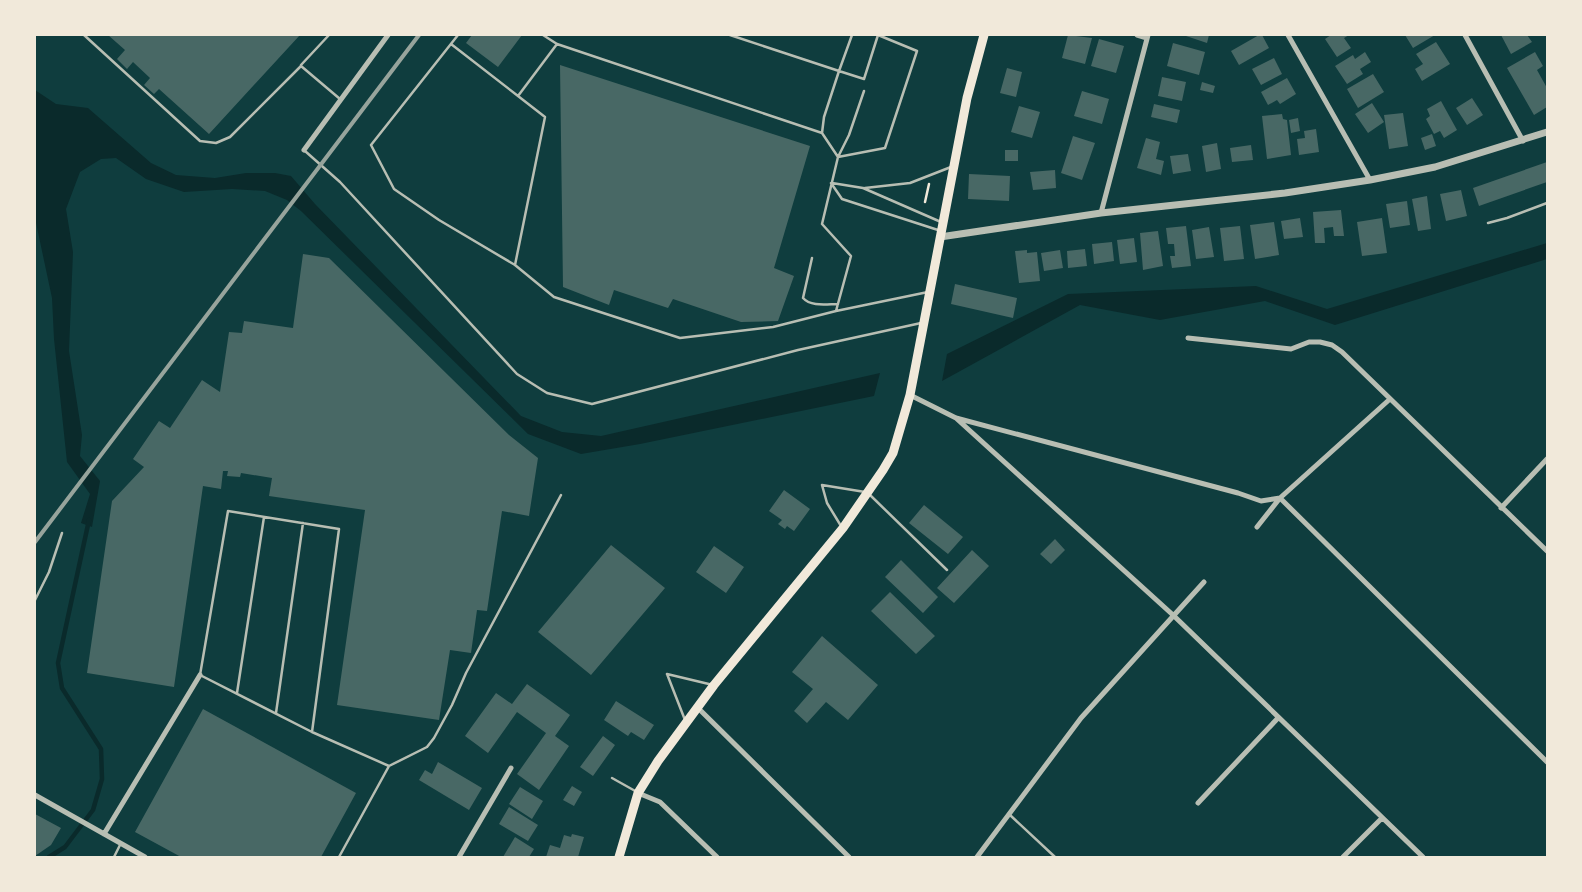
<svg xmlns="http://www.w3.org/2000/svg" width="1582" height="892" viewBox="0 0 1582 892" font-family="'Noto Sans',sans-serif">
	<rect width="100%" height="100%" fill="#0f3d3e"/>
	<!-- water -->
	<path fill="#0a2a2b" d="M 35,90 L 56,104 L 88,108 L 151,163 L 176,175 L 215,178 L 246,173 L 275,173 L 291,176 L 315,204 L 521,416 L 562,432 L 601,436 L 880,373 L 874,396 L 640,444 L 581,454 L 528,434 L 301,211 L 287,200 L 265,191 L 232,189 L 184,192 L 146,179 L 116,158 L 101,159 L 80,172 L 66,209 L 73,252 L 69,351 L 82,435 L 80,456 L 100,481 L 92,527 L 81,523 L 90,494 L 67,462 L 54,339 L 52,298 L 35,218 Z
		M 1547,243 L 1547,259 L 1335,325 L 1265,301 L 1160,320 L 1080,305 L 942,381 L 947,354 L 1068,294 L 1256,286 L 1327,309 Z"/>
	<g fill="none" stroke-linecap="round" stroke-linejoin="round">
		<!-- stream -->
		<path stroke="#0a2a2b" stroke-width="4.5" d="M 49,857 L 65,847 L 93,810 L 102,779 L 101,749 L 62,688 L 58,663 L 89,520"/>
	</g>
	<!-- building -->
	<path fill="#486865" d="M 108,35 L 300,35 L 209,134 L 159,89 L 154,94 L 144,85 L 150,78 L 133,62 L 127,69 L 117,59 L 125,50 Z
		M 472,35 L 522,35 L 498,67 L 466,43 Z
		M 1068,35 L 1092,38 L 1085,64 L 1062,58 Z
		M 1183,35 L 1209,35 L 1207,43 Z
		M 1259,35 L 1262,35 L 1269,48 L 1239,65 L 1231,51 Z
		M 1331,35 L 1349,35 L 1344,38 L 1351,48 L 1337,57 L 1325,39 Z
		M 1405,35 L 1435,35 L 1413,48 Z
		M 1501,35 L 1527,35 L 1532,42 L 1511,54 Z
		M 1099,39 L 1124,46 L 1116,73 L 1091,66 Z
		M 1436,42 L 1450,64 L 1422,81 L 1415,69 L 1423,64 L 1416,54 Z
		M 1173,43 L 1205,52 L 1199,75 L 1167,66 Z
		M 1365,52 L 1371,62 L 1360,69 L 1363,74 L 1347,84 L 1335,66 L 1353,55 L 1355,59 Z
		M 1535,52 L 1543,66 L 1537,70 L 1547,88 L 1547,107 L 1534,115 L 1507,68 Z
		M 1274,58 L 1282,74 L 1261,85 L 1252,69 Z
		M 560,65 L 810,146 L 774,268 L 794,276 L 778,321 L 741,322 L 673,299 L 668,308 L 614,290 L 609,305 L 563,287 Z
		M 1007,68 L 1022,72 L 1016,97 L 1000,93 Z
		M 1373,74 L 1384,92 L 1358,108 L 1347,89 Z
		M 1162,77 L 1186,82 L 1182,101 L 1158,96 Z
		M 1287,78 L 1296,94 L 1280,104 L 1277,100 L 1268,105 L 1261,92 Z
		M 1202,82 L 1215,86 L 1213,93 L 1200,90 Z
		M 1082,91 L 1109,99 L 1102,124 L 1074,116 Z
		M 1472,98 L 1483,115 L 1467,125 L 1456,108 Z
		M 1441,101 L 1457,130 L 1444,138 L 1440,131 L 1434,134 L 1426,119 L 1430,116 L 1427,109 Z
		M 1372,103 L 1384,122 L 1368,133 L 1355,114 Z
		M 1154,104 L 1180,110 L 1177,123 L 1151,117 Z
		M 1019,106 L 1040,112 L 1032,138 L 1011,132 Z
		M 1403,113 L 1408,146 L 1389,149 L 1384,115 Z
		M 1282,114 L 1283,119 L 1287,120 L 1291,155 L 1267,159 L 1262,116 Z
		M 1298,118 L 1300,131 L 1291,133 L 1289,120 Z
		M 1316,129 L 1319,152 L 1299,155 L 1297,139 L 1305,138 L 1304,131 Z
		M 1432,134 L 1436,146 L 1425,150 L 1421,138 Z
		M 1073,136 L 1095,143 L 1082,180 L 1061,173 Z
		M 1146,138 L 1160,142 L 1156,159 L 1164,161 L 1161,175 L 1137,168 Z
		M 1217,143 L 1221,169 L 1206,172 L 1202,146 Z
		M 1251,145 L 1253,160 L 1232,162 L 1230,148 Z
		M 1005,150 L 1018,150 L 1018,161 L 1005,161 Z
		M 1188,154 L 1191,171 L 1173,174 L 1170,156 Z
		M 1547,162 L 1547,182 L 1479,206 L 1473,188 Z
		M 1055,170 L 1056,188 L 1033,190 L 1030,172 Z
		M 969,174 L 1010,176 L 1009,201 L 968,199 Z
		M 1461,190 L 1467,216 L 1446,221 L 1440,194 Z
		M 1427,196 L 1431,229 L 1418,231 L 1412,199 Z
		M 1407,201 L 1410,225 L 1390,228 L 1386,204 Z
		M 1341,210 L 1344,236 L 1334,236 L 1333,227 L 1324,228 L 1325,243 L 1315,243 L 1313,212 Z
		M 1300,218 L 1303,237 L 1284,239 L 1281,221 Z
		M 1382,218 L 1387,253 L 1362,256 L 1357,222 Z
		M 1274,222 L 1279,255 L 1255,259 L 1250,225 Z
		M 1186,226 L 1191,266 L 1172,268 L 1170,256 L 1175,256 L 1174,244 L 1168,244 L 1166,228 Z
		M 1240,226 L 1244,259 L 1224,261 L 1220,228 Z
		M 1209,227 L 1214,257 L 1196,259 L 1192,230 Z
		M 1158,231 L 1163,266 L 1143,270 L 1140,233 Z
		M 1134,238 L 1137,262 L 1120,264 L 1117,240 Z
		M 1112,242 L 1114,261 L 1094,264 L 1092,244 Z
		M 1085,249 L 1087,266 L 1068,268 L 1067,251 Z
		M 1027,250 L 1027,253 L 1037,252 L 1040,281 L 1019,283 L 1015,251 Z
		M 1060,250 L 1063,268 L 1044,271 L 1041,253 Z
		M 303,254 L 329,258 L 509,435 L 538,458 L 529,516 L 502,511 L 487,611 L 477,610 L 471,653 L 450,650 L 439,720 L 337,705 L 365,510 L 269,496 L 272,478 L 241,473 L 240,477 L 227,476 L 228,471 L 223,471 L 221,489 L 203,486 L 174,687 L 87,673 L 112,501 L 144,467 L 133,459 L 159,421 L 170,428 L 202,380 L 220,392 L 229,332 L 242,333 L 244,321 L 293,328 Z
		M 955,284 L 1017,298 L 1013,318 L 951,304 Z
		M 784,490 L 810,509 L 794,531 L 787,526 L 785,529 L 778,524 L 782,520 L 769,511 Z
		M 924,505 L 963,537 L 948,554 L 909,523 Z
		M 1055,539 L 1065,550 L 1051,564 L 1040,554 Z
		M 611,545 L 665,588 L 591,675 L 538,632 Z
		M 714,546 L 744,567 L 726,593 L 696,572 Z
		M 972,550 L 989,566 L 954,603 L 937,588 Z
		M 901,560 L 938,597 L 923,613 L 885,577 Z
		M 890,592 L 935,636 L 916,654 L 871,611 Z
		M 822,636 L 878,685 L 848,720 L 826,702 L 807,723 L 794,711 L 813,689 L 792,672 Z
		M 527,684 L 570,715 L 555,736 L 569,746 L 539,790 L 517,774 L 546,733 L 517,712 L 488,753 L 465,736 L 496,693 L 512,704 Z
		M 616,701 L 654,725 L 644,740 L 631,732 L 628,736 L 604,720 Z
		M 203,709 L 356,793 L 321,857 L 181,857 L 135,832 Z
		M 603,736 L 615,745 L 593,776 L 580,767 Z
		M 438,762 L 482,788 L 469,810 L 419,780 L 425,770 L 432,774 Z
		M 572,786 L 582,792 L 574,806 L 563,800 Z
		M 520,787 L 543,801 L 532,819 L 509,804 Z
		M 509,807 L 538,825 L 528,841 L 499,824 Z
		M 35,814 L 61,828 L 51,845 L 35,856 Z
		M 572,834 L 584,837 L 578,857 L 546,857 L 550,845 L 560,848 L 564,835 L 571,837 Z
		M 515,837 L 534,849 L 529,857 L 503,857 Z"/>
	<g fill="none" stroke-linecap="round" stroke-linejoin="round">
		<!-- path -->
		<path stroke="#f1e9da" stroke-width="2.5" d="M 925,202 L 929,184"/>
		<!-- service -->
		<path stroke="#b8beb3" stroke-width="2.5" d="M 84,35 L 200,141 L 216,143 L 230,137 L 301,66 L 340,99
			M 458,35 L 371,145 L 394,189 L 439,220 L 515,265 L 554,297 L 680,338 L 773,327 L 836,311 L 928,292
			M 543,35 L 557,44 L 822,133
			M 730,35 L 839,71 L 852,35
			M 451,44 L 518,96
			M 301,65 L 329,35
			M 305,151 L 340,182 L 517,374 L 547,393 L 592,404 L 798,350 L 921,323
			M 838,157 L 885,148 L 917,51 L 878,35
			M 838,157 L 849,135 L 864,91
			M 831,183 L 842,199 L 938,230
			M 832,183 L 863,188 L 941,222
			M 865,188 L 910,183 L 951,167
			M 1488,223 L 1507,218 L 1547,203
			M 812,258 L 803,298 C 811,307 827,304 838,304
			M 515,265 L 545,117 L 518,96 L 557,44
			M 836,311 L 851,256 L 822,224 L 838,157 L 822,133 L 824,117 L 839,71 L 864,79 L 878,35
			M 869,494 L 947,570
			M 841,526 L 827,503 L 822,485 L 865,492
			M 35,600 L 49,572 L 62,533
			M 667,674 L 685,720
			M 667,674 L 713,685
			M 237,693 L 264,517
			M 276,713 L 303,523
			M 312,732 L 200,675 L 228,511 L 339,529 L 312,732 L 389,766 L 339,857
			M 389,766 L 427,747 L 434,738 L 452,705 L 466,673 L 561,495
			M 612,778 L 637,792
			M 1010,815 L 1055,857
			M 114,857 L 121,843"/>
		<!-- minor -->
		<path stroke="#b8beb3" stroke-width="5" d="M 1137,35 L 1147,38
			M 1288,35 L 1370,180
			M 1465,35 L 1523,141
			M 304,150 L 388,35
			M 1101,213 L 1148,35
			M 1188,338 L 1291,349 L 1309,342 L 1320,342 L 1332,345 L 1342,352 L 1547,551
			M 910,395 L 956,418 L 1238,493 L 1261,501 L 1280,498 L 1547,762
			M 957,419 L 1173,615 L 1423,857
			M 1501,508 L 1547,459
			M 1257,527 L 1280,498 L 1390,399
			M 697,707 L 849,857
			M 638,793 L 660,802 L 717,857
			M 35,795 L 145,857
			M 1198,803 L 1278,718
			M 104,834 L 200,675
			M 459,857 L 511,768
			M 977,857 L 1081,718 L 1204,582
			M 1343,857 L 1382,818"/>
		<!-- tertiary -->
		<path stroke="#b8beb3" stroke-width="7" d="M 940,237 L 1101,213 L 1285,193 L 1370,180 L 1435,167 L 1547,132"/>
		<!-- primary -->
		<path stroke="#f1e9da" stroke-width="9" d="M 619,857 L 638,793 L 658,761 L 714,685 L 843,528 L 883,470 L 893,453 L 910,395 L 967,98 L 984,35"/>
		<!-- rail -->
		<path stroke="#97a49c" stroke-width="4" d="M 35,542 L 419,35"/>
	</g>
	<!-- border -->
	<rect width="1582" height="892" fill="none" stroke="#f1e9da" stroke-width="72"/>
</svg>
